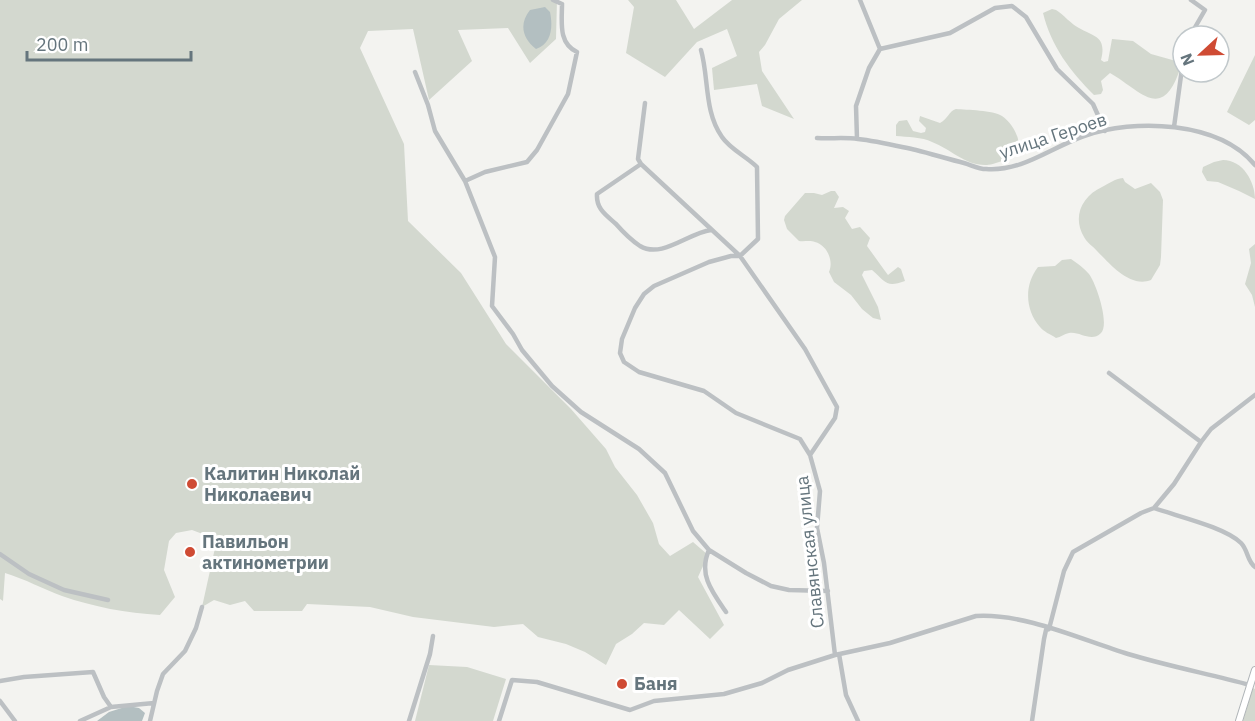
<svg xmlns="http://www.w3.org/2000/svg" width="1255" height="721" viewBox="0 0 1255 721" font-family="'IBM Plex Sans',sans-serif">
	<rect width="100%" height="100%" fill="#f3f3f0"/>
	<!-- green -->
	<path fill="#d3d8cf" d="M 0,0 L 557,0 L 556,39 L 530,63 L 508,28 L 458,30 L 472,61 L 429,100 L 413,29 L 368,31 L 360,48 L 404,144 L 408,221 L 461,273 L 506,344 L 571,409 L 606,449 L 615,467 L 637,495 L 653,523 L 659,544 L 670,556 L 693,542 L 708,555 L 698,577 L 724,625 L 710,639 L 679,610 L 664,625 L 644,623 L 632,634 L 616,644 L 606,665 L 585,652 L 566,644 L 538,637 L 523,624 L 494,627 L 413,617 L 370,607 L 307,604 L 302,611 L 254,611 L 245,601 L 230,605 L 214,600 L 202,607 L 215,548 L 217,549 L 208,536 L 192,530 L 176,533 L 169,541 L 164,570 L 175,597 L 160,615 C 126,613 94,607 62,596 C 43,589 25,579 5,573 L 3,601 L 0,599 Z
		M 628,0 L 676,0 L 694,29 L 732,0 L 802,0 L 779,19 L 765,45 L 759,52 L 762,71 L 794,119 L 762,106 L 757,84 L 714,90 L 712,68 L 737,56 L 727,29 L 697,42 L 665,77 L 626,53 L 634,7 Z
		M 1052,9 L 1056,10 C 1064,15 1071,24 1079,28 C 1094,37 1107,36 1101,60 L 1104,62 L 1108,61 L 1112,39 L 1133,41 L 1151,54 L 1176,61 L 1180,69 C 1162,123 1140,90 1110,73 L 1101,81 L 1103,90 L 1101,94 L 1094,95 C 1070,71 1051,46 1043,13 Z
		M 1255,55 L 1255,120 L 1249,125 L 1227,112 Z
		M 956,109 C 967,110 993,110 1002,116 C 1010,121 1021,137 1018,147 C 1015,158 996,164 987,165 C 965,166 951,149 932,142 C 922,137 907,137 896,136 L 896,125 L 899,121 L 907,120 L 913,131 L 921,133 L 925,132 L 926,128 L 919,121 L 920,116 L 940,123 C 947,120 949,111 956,109 Z
		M 1223,160 C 1243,160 1255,182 1255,199 L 1239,191 L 1218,182 L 1207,181 L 1202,172 L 1203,167 L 1214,162 Z
		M 1123,178 L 1125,182 L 1135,189 L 1151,183 L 1160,192 L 1163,200 L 1161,257 L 1160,265 L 1151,280 C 1130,288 1111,265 1097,251 C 1093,246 1087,243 1084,237 C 1072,217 1082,196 1102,187 C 1110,183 1114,179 1123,178 Z
		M 831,191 L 835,191 L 839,197 L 834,208 L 843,207 L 849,211 L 845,218 L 852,229 L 860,227 L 870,238 L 867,246 L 885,271 L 888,275 L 898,267 L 901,269 L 905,281 C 886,288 886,282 872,270 L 864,271 L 862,275 L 878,307 L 881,320 L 873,318 L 862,309 L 851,295 L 834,282 L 829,272 C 834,261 827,245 815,242 C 810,240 804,242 799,241 L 787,229 L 784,220 L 785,216 L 805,193 L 814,193 L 822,195 Z
		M 1255,244 L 1255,307 L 1252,295 L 1245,284 L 1251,263 L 1249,249 Z
		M 1071,259 C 1077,263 1084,268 1089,274 C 1096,283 1110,324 1101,333 C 1091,343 1080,331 1069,333 C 1064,334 1061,337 1056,338 C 1050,334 1044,332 1040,327 C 1025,310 1024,285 1038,267 L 1055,266 L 1062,260 Z
		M 429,665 L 467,667 L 506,679 L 493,721 L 415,721 Z
		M 1253,688 L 1255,689 L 1255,721 L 1243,721 Z"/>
	<!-- water -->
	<path fill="#b3bfc1" d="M 545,7 L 550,12 C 553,26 552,44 536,49 C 522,38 519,24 530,10 Z
		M 128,706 L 139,708 L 145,713 L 142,721 L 97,721 L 109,712 Z"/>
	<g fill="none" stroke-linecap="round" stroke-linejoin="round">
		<!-- secondary casing -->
		<g stroke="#afb4b7" stroke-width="8">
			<path id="secondary" d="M 1239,721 L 1255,670"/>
		</g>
		<!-- street -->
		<path stroke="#bcc0c3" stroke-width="4.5" d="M 553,0 L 562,4
			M 562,4 C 562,22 558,43 577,52 L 568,94 L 537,150 L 527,162 L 485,172 L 465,181 L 495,257 L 492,306 L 513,334 L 522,350 L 552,386 L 581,412 L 639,449 L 665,473 L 693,531 L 709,550 L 746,573 L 771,586 L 789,590 L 828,591
			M 1190,36 L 1205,10 L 1191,0
			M 880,49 L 950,33 L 995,8 L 1012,6 L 1026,17 L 1057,69 L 1093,104 L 1105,131
			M 415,72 L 428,105 L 435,131 L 465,181
			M 645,103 L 638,159 L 641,164 L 740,256 L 758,239 L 757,167 C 747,157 730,149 722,137 C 704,112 709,78 701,50
			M 1174,127 L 1183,61
			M 817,138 C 830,139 844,137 858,139 C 877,141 897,146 916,150 C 932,154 948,159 964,163 C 971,165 979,169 986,169 C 1022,172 1052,147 1084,136 C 1134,118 1219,121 1255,165
			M 857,139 L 856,106 L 869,68 L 880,49 L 860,0
			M 641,164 L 597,194 C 596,209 606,215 616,224 C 623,232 631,240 640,246 C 662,259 688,233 711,230
			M 1109,373 L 1201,442
			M 810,455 L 835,418 L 837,407 L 805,349 L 740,256 L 731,256 L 709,262 L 654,286 L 644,294 L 635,308 L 622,339 L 620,353 L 624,362 L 639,372 L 704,391 L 736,413 L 800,439 L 810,455 L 820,491 L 817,528 L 824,563 L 835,655
			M 1154,508 C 1176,516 1225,527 1241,543 C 1248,550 1247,561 1255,567
			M 709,550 C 698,574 712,592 726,612
			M 0,554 L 29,574 L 64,590 L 108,600
			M 839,654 L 846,695 L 858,721
			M 0,681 L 24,677 L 93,672 L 104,697 L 111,707
			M 0,701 L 15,721
			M 80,721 L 111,707 L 154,703
			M 150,721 L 157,691 L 163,674 L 185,651 L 196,628 L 202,607
			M 409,721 L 430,654 L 433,636
			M 499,721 L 512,680 L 537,682 L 630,710 L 654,701 L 724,694 L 762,683 L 788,670 L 835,655 L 890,643 L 976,616 C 1025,613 1082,640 1128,654 C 1168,666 1209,674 1250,685
			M 1032,721 L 1044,639 L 1046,630 L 1049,629 L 1064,571 L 1073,552 L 1141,513 L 1154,508 L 1174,484 L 1201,442 L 1211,429 L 1255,395"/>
		<!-- secondary -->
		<use href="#secondary" stroke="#fff" stroke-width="6"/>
	</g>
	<!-- markers -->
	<g fill="#cf4b34" stroke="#fff" stroke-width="2">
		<circle cx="192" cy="484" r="6"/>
		<circle cx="190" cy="552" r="6"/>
		<circle cx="622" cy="684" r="6"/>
	</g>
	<g text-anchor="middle" stroke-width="6" stroke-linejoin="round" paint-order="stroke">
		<!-- street labels -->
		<g font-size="18" fill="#65757d" stroke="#fff">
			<text transform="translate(1053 136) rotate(-18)" y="6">улица Героев</text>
			<text transform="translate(810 552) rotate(-96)" y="6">Славянская улица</text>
		</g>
		<!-- poi labels -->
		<g font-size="18" font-weight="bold" fill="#65757d" stroke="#fff" text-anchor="start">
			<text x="204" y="480">Калитин Николай<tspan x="204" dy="21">Николаевич</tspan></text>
			<text x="202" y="548">Павильон<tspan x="202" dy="21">актинометрии</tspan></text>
			<text x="634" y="690">Баня</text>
		</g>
	</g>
	<!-- north arrow -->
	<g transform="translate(1201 54) rotate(248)"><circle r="28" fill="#ffffff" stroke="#c1c8cb" stroke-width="1.5"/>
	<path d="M0-4.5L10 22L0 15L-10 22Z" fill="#cf4b34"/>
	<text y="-9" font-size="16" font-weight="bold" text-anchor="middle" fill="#65757d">N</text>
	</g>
	<!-- scale -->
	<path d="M27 51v9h164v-9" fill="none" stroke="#65757d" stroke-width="3"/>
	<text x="36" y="51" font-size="18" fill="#65757d" stroke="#ffffff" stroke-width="4.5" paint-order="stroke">200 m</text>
</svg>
